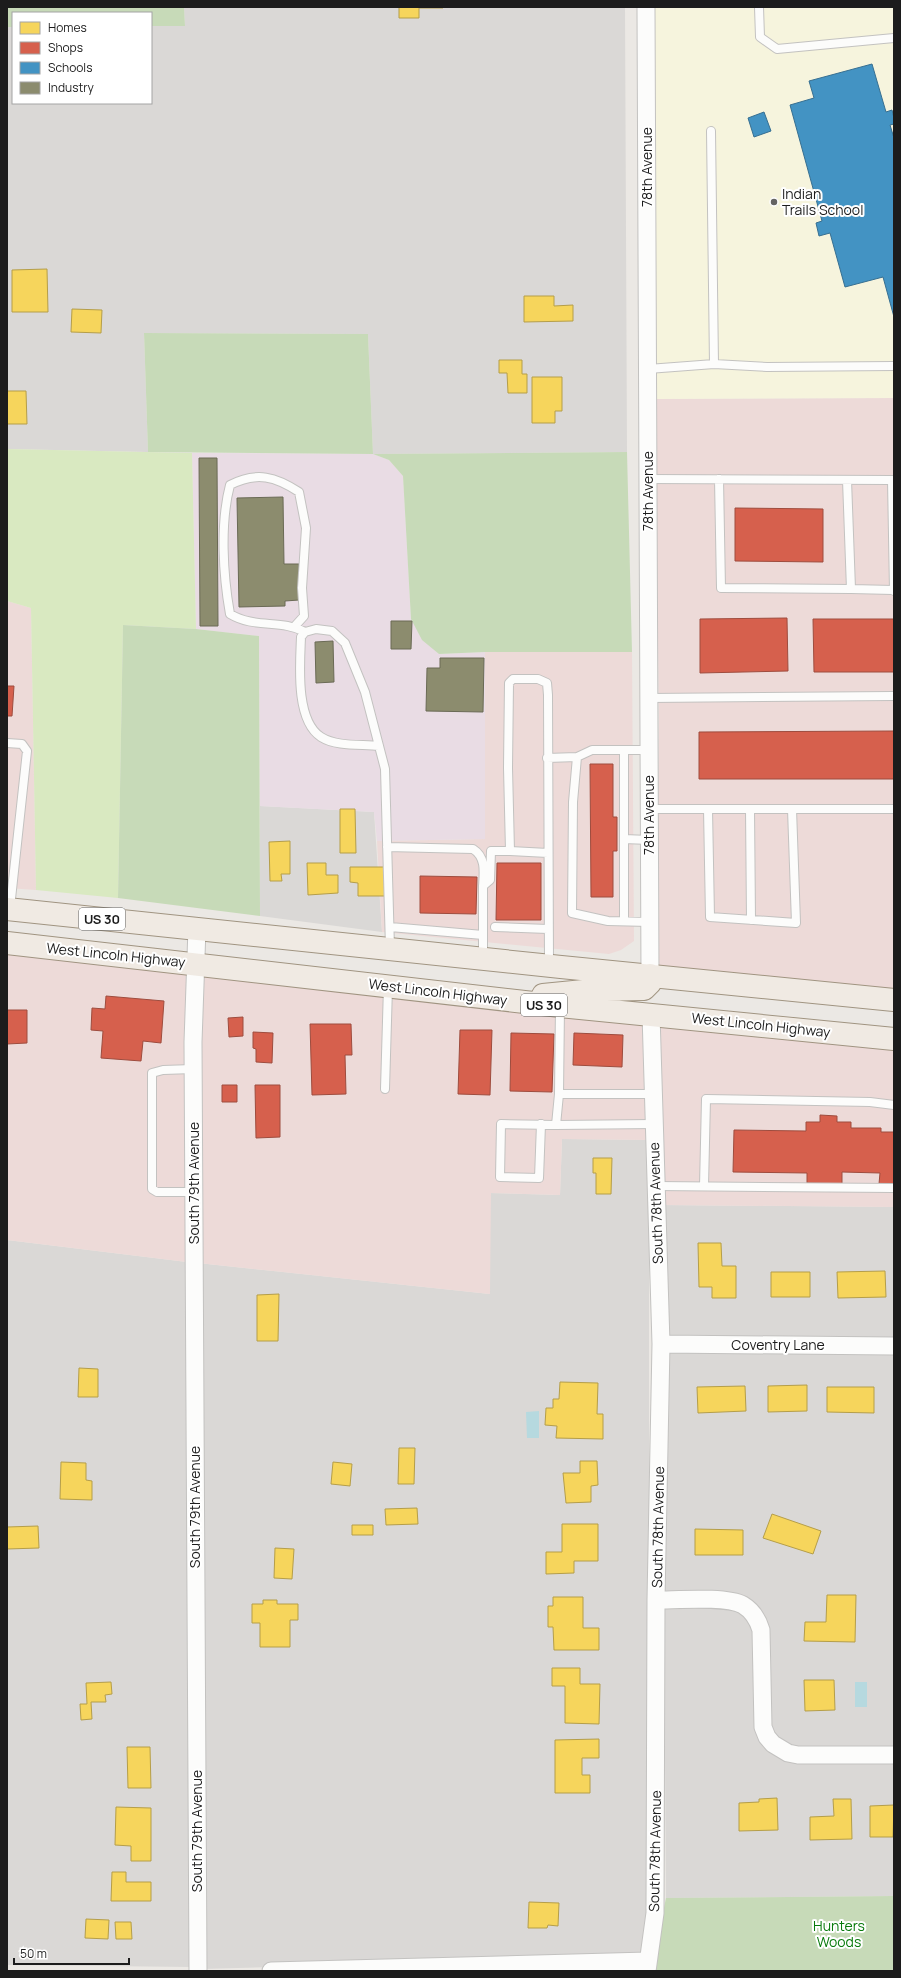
<svg xmlns="http://www.w3.org/2000/svg" width="901" height="1978" viewBox="0 0 901 1978" font-family="Manrope,sans-serif">
	<rect width="100%" height="100%" fill="#ebe8e4"/>
	<!-- residential -->
	<path fill="#dad8d6" d="M 184,7 L 625,7 L 627,452 L 373,454 L 368,334 L 144,333 L 148,452 L 7,449 L 7,27 L 13,27 L 13,103 L 151,103 L 151,26 L 185,26 Z
		M 260,806 L 374,812 L 382,932 L 260,916 Z
		M 562,1139 L 649,1140 L 649,1910 L 643,1956 L 202,1969 L 198,1263 L 490,1294 L 490,1193 L 560,1195 Z
		M 661,1205 L 894,1207 L 894,1896 L 666,1898 Z
		M 7,1240 L 187,1262 L 193,1967 L 7,1965 Z"/>
	<!-- commercial -->
	<path fill="#eddad8" d="M 894,398 L 894,992 L 657,966 L 659,720 L 655,399 Z
		M 7,601 L 31,608 L 36,890 L 7,888 Z
		M 485,652 L 632,652 L 634,941 L 621,950 L 609,954 L 382,932 L 377,841 L 485,839 Z
		M 7,949 L 191,972 L 187,1262 L 7,1240 Z
		M 199,971 L 647,1018 L 649,1140 L 562,1139 L 560,1195 L 491,1193 L 490,1294 L 198,1263 Z
		M 656,1020 L 894,1045 L 894,1207 L 661,1205 Z"/>
	<!-- industrial -->
	<path fill="#e9dce4" d="M 192,453 L 373,454 L 389,460 L 403,476 L 411,619 L 439,654 L 485,652 L 485,839 L 377,841 L 374,812 L 260,806 L 259,636 L 196,629 Z"/>
	<!-- education -->
	<path fill="#f6f4dd" d="M 653,7 L 894,7 L 894,398 L 655,399 Z"/>
	<!-- grass -->
	<path fill="#d9e9c1" d="M 7,449 L 192,453 L 196,629 L 123,625 L 118,898 L 36,890 L 31,608 L 7,601 Z"/>
	<!-- forest -->
	<path fill="#c7dab8" d="M 7,7 L 184,7 L 185,26 L 151,26 L 151,13 L 13,13 L 13,27 L 7,27 Z
		M 144,333 L 368,334 L 373,454 L 627,452 L 632,652 L 485,652 L 439,654 L 422,640 L 411,619 L 403,476 L 389,460 L 373,454 L 148,452 Z
		M 123,625 L 196,629 L 259,636 L 260,916 L 118,898 Z
		M 894,1896 L 894,1971 L 651,1971 L 666,1898 Z"/>
	<!-- water -->
	<path fill="#b6d9df" d="M 539,1411 L 539,1438 L 527,1438 L 526,1412 Z
		M 855,1682 L 867,1682 L 867,1707 L 855,1707 Z"/>
	<!-- homes -->
	<path fill="#f6d55c" stroke="#b59e49" d="M 399,7 L 443,7 L 443,8 L 419,8 L 419,18 L 399,18 Z
		M 47,269 L 48,312 L 12,312 L 12,270 Z
		M 524,296 L 554,296 L 554,306 L 573,305 L 573,321 L 524,322 Z
		M 72,309 L 102,310 L 101,333 L 71,332 Z
		M 499,360 L 522,360 L 522,374 L 527,374 L 527,393 L 508,393 L 507,373 L 499,373 Z
		M 532,377 L 562,377 L 562,411 L 555,411 L 555,423 L 532,423 Z
		M 7,391 L 26,391 L 27,424 L 7,424 Z
		M 340,809 L 355,809 L 356,853 L 340,853 Z
		M 290,841 L 290,874 L 281,874 L 282,881 L 270,881 L 269,842 Z
		M 307,863 L 326,863 L 326,875 L 338,875 L 338,893 L 308,895 Z
		M 350,867 L 386,867 L 385,896 L 358,896 L 358,883 L 350,882 Z
		M 593,1158 L 612,1158 L 611,1194 L 596,1194 L 596,1173 L 593,1173 Z
		M 698,1243 L 721,1243 L 722,1266 L 736,1266 L 736,1298 L 712,1298 L 712,1287 L 699,1287 Z
		M 885,1271 L 886,1297 L 838,1298 L 837,1272 Z
		M 771,1272 L 810,1272 L 810,1297 L 771,1297 Z
		M 279,1294 L 278,1341 L 257,1341 L 257,1295 Z
		M 79,1368 L 98,1369 L 98,1397 L 78,1397 Z
		M 560,1382 L 598,1383 L 597,1414 L 603,1414 L 603,1439 L 556,1438 L 557,1426 L 545,1425 L 546,1408 L 553,1408 L 553,1399 L 559,1399 Z
		M 807,1385 L 807,1411 L 768,1412 L 768,1386 Z
		M 745,1386 L 746,1411 L 698,1413 L 697,1387 Z
		M 827,1387 L 874,1387 L 874,1413 L 827,1412 Z
		M 399,1448 L 415,1448 L 414,1484 L 398,1484 Z
		M 580,1461 L 597,1461 L 598,1485 L 591,1486 L 591,1502 L 566,1503 L 563,1473 L 580,1473 Z
		M 61,1462 L 86,1463 L 86,1480 L 92,1481 L 92,1500 L 60,1499 Z
		M 333,1462 L 352,1464 L 350,1486 L 331,1484 Z
		M 417,1508 L 418,1524 L 386,1525 L 385,1509 Z
		M 772,1514 L 821,1531 L 813,1554 L 763,1538 Z
		M 562,1524 L 598,1524 L 598,1561 L 574,1561 L 574,1573 L 546,1574 L 546,1552 L 562,1552 Z
		M 352,1525 L 373,1525 L 373,1535 L 352,1535 Z
		M 38,1526 L 39,1548 L 7,1549 L 7,1527 Z
		M 695,1529 L 743,1530 L 743,1555 L 695,1555 Z
		M 275,1548 L 294,1549 L 292,1579 L 274,1578 Z
		M 827,1595 L 856,1595 L 855,1642 L 804,1641 L 805,1622 L 826,1622 Z
		M 553,1597 L 583,1597 L 583,1628 L 599,1628 L 599,1650 L 554,1650 L 553,1627 L 548,1627 L 548,1606 L 553,1606 Z
		M 263,1600 L 277,1600 L 277,1604 L 298,1604 L 298,1620 L 290,1620 L 290,1647 L 260,1647 L 260,1623 L 252,1623 L 252,1604 L 263,1604 Z
		M 552,1668 L 580,1668 L 580,1684 L 600,1684 L 599,1724 L 565,1723 L 565,1686 L 552,1686 Z
		M 804,1680 L 834,1680 L 835,1710 L 805,1711 Z
		M 111,1682 L 112,1694 L 105,1695 L 106,1702 L 91,1702 L 92,1719 L 81,1720 L 80,1704 L 87,1704 L 86,1683 Z
		M 599,1739 L 599,1758 L 582,1758 L 582,1775 L 590,1775 L 590,1793 L 555,1793 L 555,1740 Z
		M 127,1747 L 150,1747 L 151,1788 L 128,1788 Z
		M 777,1798 L 778,1830 L 739,1831 L 739,1803 L 759,1802 L 759,1799 Z
		M 833,1799 L 851,1799 L 852,1839 L 810,1840 L 810,1817 L 834,1816 Z
		M 894,1805 L 893,1837 L 870,1837 L 870,1806 Z
		M 116,1807 L 151,1808 L 151,1861 L 131,1861 L 131,1846 L 115,1845 Z
		M 112,1872 L 126,1872 L 126,1882 L 151,1882 L 151,1901 L 111,1901 Z
		M 529,1902 L 559,1903 L 558,1926 L 548,1925 L 547,1928 L 528,1928 Z
		M 86,1919 L 109,1920 L 108,1939 L 85,1938 Z
		M 115,1922 L 131,1922 L 132,1939 L 116,1939 Z"/>
	<!-- shops -->
	<path fill="#d6604d" stroke="#9e4c3e" d="M 735,508 L 823,509 L 823,562 L 735,561 Z
		M 787,618 L 788,671 L 700,673 L 700,619 Z
		M 813,619 L 894,619 L 894,672 L 814,672 Z
		M 7,686 L 14,686 L 12,716 L 7,716 Z
		M 894,731 L 894,779 L 699,779 L 699,732 Z
		M 590,764 L 613,764 L 613,817 L 617,817 L 617,851 L 613,851 L 613,897 L 591,897 Z
		M 497,863 L 541,863 L 541,920 L 496,920 Z
		M 420,876 L 477,877 L 476,914 L 420,913 Z
		M 106,996 L 164,1001 L 161,1043 L 143,1041 L 141,1061 L 101,1058 L 103,1031 L 91,1030 L 92,1008 L 105,1009 Z
		M 7,1010 L 27,1010 L 27,1043 L 7,1044 Z
		M 243,1017 L 243,1036 L 229,1037 L 228,1018 Z
		M 310,1024 L 351,1024 L 352,1055 L 345,1055 L 346,1094 L 312,1095 Z
		M 460,1030 L 492,1030 L 490,1095 L 458,1094 Z
		M 253,1032 L 273,1033 L 272,1063 L 256,1062 L 256,1049 L 253,1048 Z
		M 511,1033 L 554,1034 L 552,1092 L 510,1091 Z
		M 574,1033 L 623,1035 L 622,1067 L 573,1065 Z
		M 222,1085 L 237,1085 L 237,1102 L 222,1102 Z
		M 255,1085 L 280,1085 L 280,1137 L 256,1138 Z
		M 820,1115 L 837,1116 L 837,1122 L 851,1122 L 851,1128 L 881,1128 L 881,1132 L 894,1132 L 894,1185 L 879,1184 L 880,1173 L 842,1172 L 842,1184 L 807,1183 L 807,1173 L 733,1172 L 734,1130 L 806,1131 L 806,1122 L 820,1122 Z"/>
	<!-- schools -->
	<path fill="#4393c3" stroke="#376f91" d="M 872,64 L 886,112 L 892,110 L 894,118 L 894,124 L 890,125 L 894,138 L 894,317 L 883,277 L 845,287 L 830,233 L 819,236 L 816,223 L 822,221 L 790,105 L 814,98 L 809,81 Z
		M 764,112 L 771,131 L 754,137 L 748,118 Z"/>
	<!-- industry -->
	<path fill="#8c8c6e" stroke="#6a6a55" d="M 199,458 L 217,458 L 218,626 L 200,626 Z
		M 283,497 L 284,564 L 299,564 L 299,600 L 285,601 L 285,606 L 239,607 L 237,498 Z
		M 391,621 L 412,621 L 411,649 L 391,649 Z
		M 333,641 L 334,682 L 316,683 L 315,642 Z
		M 440,658 L 484,658 L 483,712 L 426,711 L 427,668 L 440,668 Z"/>
	<g fill="none" stroke-linecap="round" stroke-linejoin="round">
		<!-- lane casing -->
		<g stroke="#c3c2c0" stroke-width="10">
			<path id="lane" d="M 759,7 L 760,37 L 777,49 L 894,38
				M 711,131 L 714,364
				M 648,369 L 714,364 L 767,367 L 894,366
				M 648,479 L 892,480 L 894,591
				M 719,479 L 721,588 L 851,589 L 847,480
				M 851,589 L 893,590
				M 295,626 L 304,616 L 302,588 L 306,528 L 299,492 C 276,477 257,471 230,485 C 220,523 223,575 230,614 C 255,629 281,619 305,632
				M 649,698 L 894,696
				M 7,743 L 22,744 L 27,751 L 10,908
				M 379,746 C 361,744 337,747 321,737 C 295,720 300,664 301,637 L 305,632 L 316,629 L 332,631 L 345,643 L 365,692 L 385,769 L 390,948
				M 624,750 L 624,921
				M 649,750 L 592,750 L 577,757 L 573,802 L 572,913 L 608,921 L 649,922
				M 547,758 L 577,757
				M 649,809 L 894,809
				M 708,809 L 710,917 L 796,923 L 792,809
				M 750,809 L 751,920
				M 624,839 L 649,840
				M 387,847 L 473,849 C 486,857 484,872 483,886
				M 510,851 L 548,853
				M 390,927 L 483,935
				M 495,927 L 548,929
				M 483,957 L 483,886 L 490,880 L 491,851 L 510,851 L 508,768 L 509,683 L 513,679 L 538,679 L 547,683 L 548,695 L 549,965
				M 560,1007 L 559,1094 L 653,1094
				M 193,1069 L 163,1070 L 152,1073 L 152,1189 L 157,1192 L 194,1192
				M 385,1089 L 388,987
				M 541,1124 L 539,1178 L 500,1177 L 501,1124 L 556,1125 L 559,1094
				M 556,1125 L 654,1124
				M 656,1186 L 894,1188
				M 704,1186 L 706,1099 L 870,1102 L 894,1105"/>
		</g>
		<!-- street casing -->
		<g stroke="#c3c2c0" stroke-width="19">
			<path id="street" d="M 646,7 L 650,975
				M 197,928 L 193,1042 L 198,1971
				M 661,1344 L 894,1346
				M 656,1600 C 677,1600 726,1596 743,1605 C 753,1611 758,1620 761,1630 L 763,1727 L 767,1737 L 773,1744 L 788,1753 L 798,1755 L 894,1755
				M 271,1971 L 648,1961
				M 647,1971 L 655,1913 L 656,1600 L 661,1344 L 651,1014"/>
		</g>
		<!-- primary casing -->
		<g stroke="#a09481" stroke-width="24">
			<path id="primary" d="M 7,909 L 561,967 L 894,1000
				M 7,943 L 560,1006 L 894,1039
				M 543,995 L 594,990 L 644,989 L 650,983 L 650,975"/>
		</g>
		<!-- lane -->
		<use href="#lane" stroke="#fcfcfb" stroke-width="8"/>
		<!-- street -->
		<use href="#street" stroke="#fcfcfb" stroke-width="17"/>
		<!-- primary -->
		<use href="#primary" stroke="#f0eae3" stroke-width="22"/>
	</g>
	<!-- markers -->
	<circle fill="#646362" stroke="#fff" stroke-width="1.5" cx="774" cy="202" r="4"/>
	<g text-anchor="middle" stroke-width="4" stroke-linejoin="round" paint-order="stroke">
		<!-- shield labels -->
		<g fill="#fff" stroke="#606060" stroke-width="1">
			<rect x="79" y="908" width="46" height="22" rx="3"/>
			<rect x="521" y="994" width="46" height="22" rx="3"/>
		</g>
		<g font-size="13" font-weight="bold" fill="#1c1c1c">
			<text x="102" y="924">US 30</text>
			<text x="544" y="1010">US 30</text>
		</g>
		<!-- street labels -->
		<g font-size="14" fill="#1c1c1c" stroke="#fff">
			<text transform="translate(647 167) rotate(-90)" y="5">78th Avenue</text>
			<text transform="translate(648 491) rotate(-90)" y="5">78th Avenue</text>
			<text transform="translate(649 815) rotate(-90)" y="5">78th Avenue</text>
			<text transform="translate(116 955) rotate(6)" y="5">West Lincoln Highway</text>
			<text transform="translate(438 992) rotate(7)" y="5">West Lincoln Highway</text>
			<text transform="translate(761 1025) rotate(6)" y="5">West Lincoln Highway</text>
			<text transform="translate(194 1183) rotate(-90)" y="5">South 79th Avenue</text>
			<text transform="translate(656 1203) rotate(-92)" y="5">South 78th Avenue</text>
			<text x="778" y="1350">Coventry Lane</text>
			<text transform="translate(195 1507) rotate(-90)" y="5">South 79th Avenue</text>
			<text transform="translate(658 1527) rotate(-89)" y="5">South 78th Avenue</text>
			<text transform="translate(197 1831) rotate(-90)" y="5">South 79th Avenue</text>
			<text transform="translate(655 1851) rotate(-89)" y="5">South 78th Avenue</text>
		</g>
		<!-- poi labels -->
		<g font-size="14" fill="#1c1c1c" stroke="#fff" text-anchor="start">
			<text x="782" y="199">Indian<tspan x="782" dy="16">Trails School</tspan></text>
		</g>
		<!-- park labels -->
		<g font-size="14" fill="#097b0c" stroke="#fff">
			<text x="839" y="1931">Hunters<tspan x="839" dy="16">Woods</tspan></text>
		</g>
	</g>
	<!-- border -->
	<rect width="901" height="1978" fill="none" stroke="#1c1c1c" stroke-width="16"/>
	<!-- legend -->
	<rect x="12" y="12" width="140" height="92" fill="#ffffff" stroke="#a4a4a4"/>
	<rect x="20" y="22" width="20" height="12" fill="#f6d55c" stroke="#a4a4a4"/>
	<text x="48" y="32" font-size="12" fill="#1c1c1c">Homes</text>
	<rect x="20" y="42" width="20" height="12" fill="#d6604d" stroke="#a4a4a4"/>
	<text x="48" y="52" font-size="12" fill="#1c1c1c">Shops</text>
	<rect x="20" y="62" width="20" height="12" fill="#4393c3" stroke="#a4a4a4"/>
	<text x="48" y="72" font-size="12" fill="#1c1c1c">Schools</text>
	<rect x="20" y="82" width="20" height="12" fill="#8c8c6e" stroke="#a4a4a4"/>
	<text x="48" y="92" font-size="12" fill="#1c1c1c">Industry</text>
	<!-- scale -->
	<path d="M14 1958v6h115v-6" fill="none" stroke="#1c1c1c" stroke-width="2"/>
	<text x="20" y="1958" font-size="12" fill="#1c1c1c" stroke="#ffffff" stroke-width="3" paint-order="stroke">50 m</text>
</svg>
